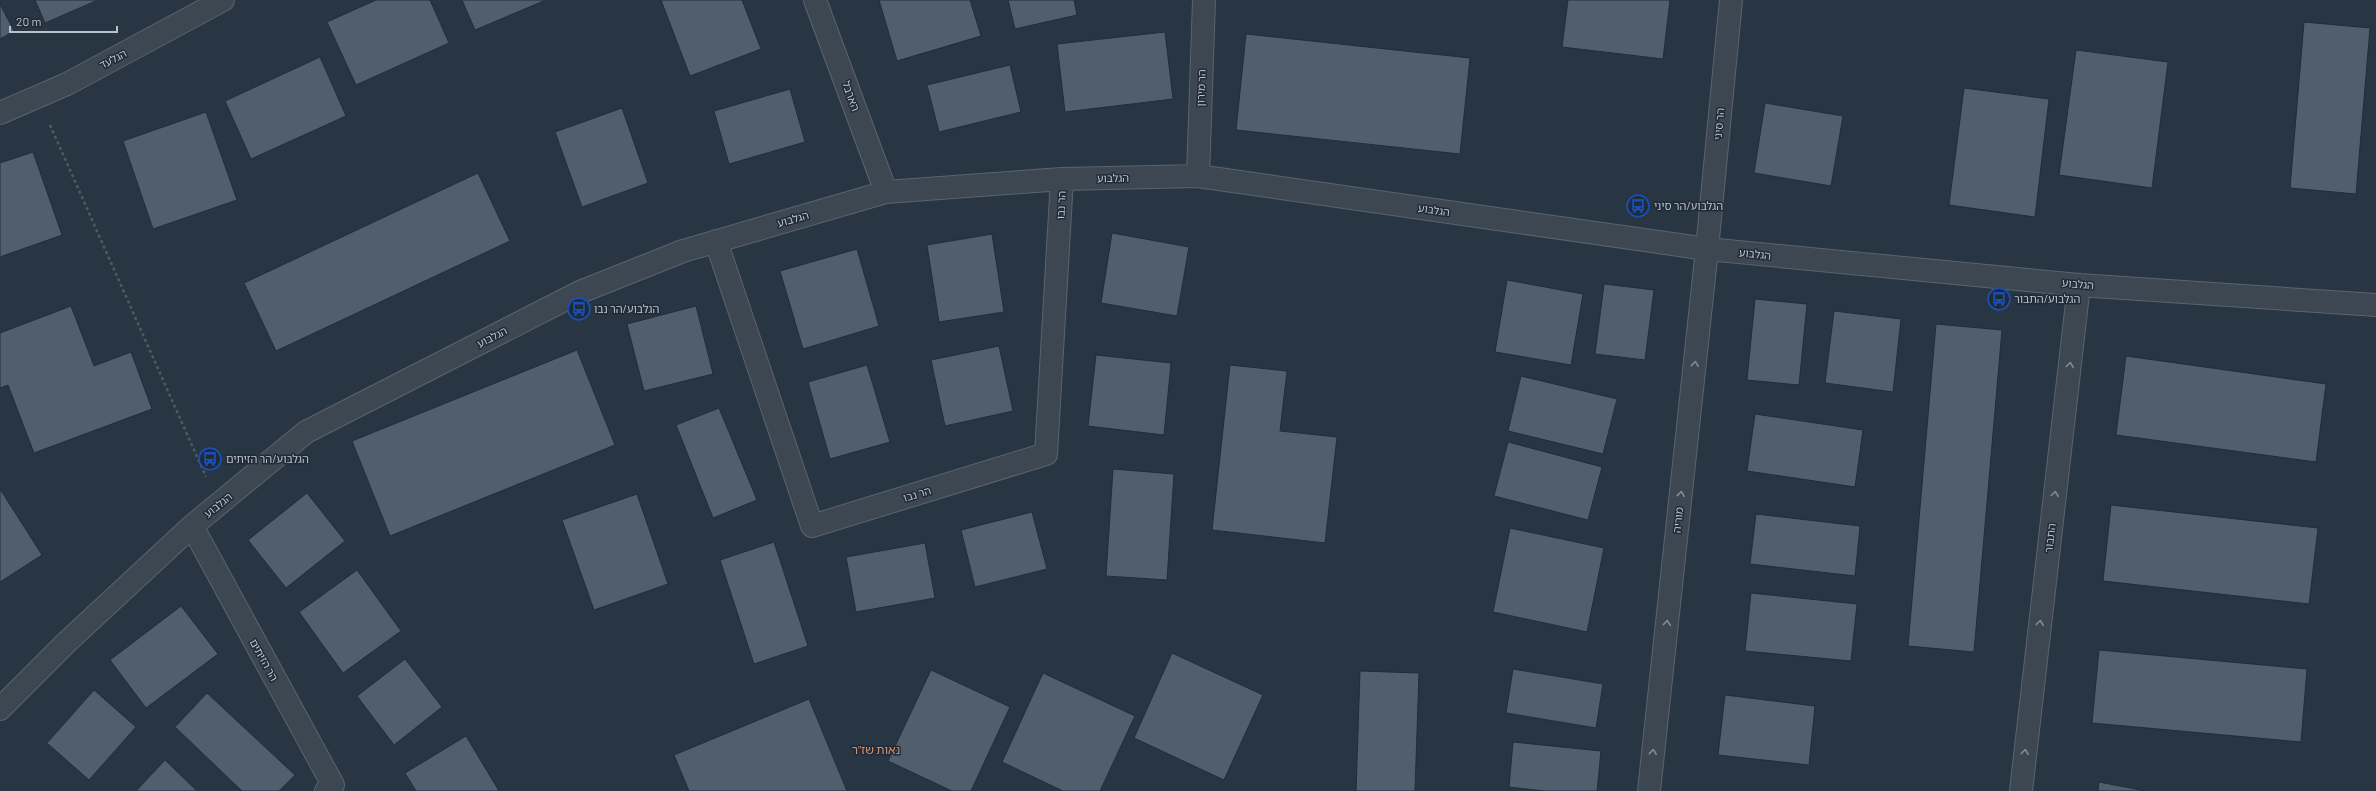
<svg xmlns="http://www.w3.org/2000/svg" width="2376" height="791" viewBox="0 0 2376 791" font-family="Barlow,'Noto Sans Hebrew',sans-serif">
	<rect width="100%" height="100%" fill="#283543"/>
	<!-- building -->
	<path fill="#515e6e" stroke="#232d3a" d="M 35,0 L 98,0 L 45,23 Z
		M 376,0 L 430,0 L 449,43 L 356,85 L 327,22 Z
		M 462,0 L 546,0 L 475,30 Z
		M 661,0 L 742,0 L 761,49 L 690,76 Z
		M 879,0 L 970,0 L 981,36 L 897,61 Z
		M 1008,0 L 1074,0 L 1077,15 L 1015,29 Z
		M 1568,0 L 1670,0 L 1663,59 L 1562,47 Z
		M 0,4 L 14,31 L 0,39 Z
		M 2304,22 L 2370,28 L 2356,194 L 2290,188 Z
		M 1165,32 L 1173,99 L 1065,112 L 1057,44 Z
		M 1246,34 L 1470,58 L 1460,154 L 1236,130 Z
		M 2076,50 L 2168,62 L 2152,188 L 2059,175 Z
		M 320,57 L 346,116 L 251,159 L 225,101 Z
		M 1010,65 L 1021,112 L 939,132 L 927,85 Z
		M 1964,88 L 2049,99 L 2035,217 L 1949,205 Z
		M 790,89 L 805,142 L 729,164 L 714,111 Z
		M 1765,103 L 1843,116 L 1831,186 L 1754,173 Z
		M 622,108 L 648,183 L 582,207 L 555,132 Z
		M 206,112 L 237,200 L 153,229 L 123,141 Z
		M 33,152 L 62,235 L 0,257 L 0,163 Z
		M 478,173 L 510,241 L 276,351 L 244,283 Z
		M 1112,233 L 1189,247 L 1177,316 L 1101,303 Z
		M 992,234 L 1004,312 L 939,322 L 927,245 Z
		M 857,249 L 879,326 L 803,349 L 780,271 Z
		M 1507,280 L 1583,294 L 1571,365 L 1495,352 Z
		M 1604,284 L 1654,290 L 1645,360 L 1595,354 Z
		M 1755,299 L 1807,304 L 1799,385 L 1747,380 Z
		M 71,306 L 94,366 L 131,352 L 152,409 L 34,453 L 8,385 L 0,388 L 0,333 Z
		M 696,306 L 713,374 L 644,391 L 627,324 Z
		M 1834,311 L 1901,319 L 1893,392 L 1825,383 Z
		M 1936,324 L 2002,330 L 1974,652 L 1908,646 Z
		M 999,346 L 1013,411 L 945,426 L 931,360 Z
		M 577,350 L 615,445 L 390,536 L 352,441 Z
		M 1096,355 L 1171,363 L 1164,435 L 1088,426 Z
		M 2126,356 L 2326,384 L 2316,462 L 2116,435 Z
		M 867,365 L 890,442 L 830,459 L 808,382 Z
		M 1230,365 L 1287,371 L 1280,431 L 1337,437 L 1325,543 L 1212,530 Z
		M 1521,376 L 1617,399 L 1603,454 L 1508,431 Z
		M 719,408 L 757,500 L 713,518 L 676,425 Z
		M 1755,414 L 1863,430 L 1855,487 L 1747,471 Z
		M 1508,442 L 1602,467 L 1588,520 L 1494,496 Z
		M 1113,469 L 1174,474 L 1167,580 L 1106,576 Z
		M 0,489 L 42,555 L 0,582 Z
		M 307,493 L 345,541 L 286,588 L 248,540 Z
		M 637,494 L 668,584 L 594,610 L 562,520 Z
		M 2111,505 L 2318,528 L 2309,604 L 2103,581 Z
		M 1032,512 L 1047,569 L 975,587 L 961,530 Z
		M 1756,514 L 1860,526 L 1855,576 L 1750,564 Z
		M 1510,528 L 1604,548 L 1587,632 L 1493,612 Z
		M 774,542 L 808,646 L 754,664 L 720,560 Z
		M 925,543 L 935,598 L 856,612 L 846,557 Z
		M 357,570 L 401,631 L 343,673 L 299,612 Z
		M 1751,593 L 1857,604 L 1851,661 L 1745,651 Z
		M 181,606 L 218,654 L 146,708 L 110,660 Z
		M 2099,650 L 2307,669 L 2301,742 L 2092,723 Z
		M 1172,653 L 1263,695 L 1224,780 L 1134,738 Z
		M 405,659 L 442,707 L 394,745 L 357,696 Z
		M 1513,669 L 1603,684 L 1596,728 L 1506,713 Z
		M 931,670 L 1010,707 L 971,791 L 952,791 L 888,761 Z
		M 1360,671 L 1419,673 L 1415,791 L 1356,791 Z
		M 1043,673 L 1135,716 L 1100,791 L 1063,791 L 1002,762 Z
		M 94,690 L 136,727 L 89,780 L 47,743 Z
		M 207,693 L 295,775 L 279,791 L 242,791 L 175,727 Z
		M 1725,695 L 1815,706 L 1809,765 L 1718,755 Z
		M 809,699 L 847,791 L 689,791 L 674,755 Z
		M 466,736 L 499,791 L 416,791 L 405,773 Z
		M 1513,742 L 1601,751 L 1597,791 L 1545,791 L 1509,787 Z
		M 165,760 L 197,791 L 136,791 Z
		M 2099,782 L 2146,791 L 2098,791 Z"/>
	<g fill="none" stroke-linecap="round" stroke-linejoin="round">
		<!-- minor casing -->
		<g stroke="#5a6470" stroke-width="24">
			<path id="minor" d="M 815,0 L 886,192
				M 0,113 L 67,84 L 223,0
				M 1198,176 L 1204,0
				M 716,241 L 812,526 L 1046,454 L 1062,179
				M 192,526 L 333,785 L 326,791
				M 0,709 L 68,641 L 192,526 L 306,432 L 580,292 L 683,251 L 886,192 L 1062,179 L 1198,176 L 1707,249 L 2079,285 L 2376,305
				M 1649,791 L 1707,249 L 1731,0
				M 2021,791 L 2079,285"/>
		</g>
		<!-- path -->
		<path stroke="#485f60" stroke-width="2.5" stroke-dasharray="3 3" stroke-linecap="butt" d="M 50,125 L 206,477"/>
		<!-- minor -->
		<use href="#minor" stroke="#3c4752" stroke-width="22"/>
	</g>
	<!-- one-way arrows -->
	<defs><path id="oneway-chevron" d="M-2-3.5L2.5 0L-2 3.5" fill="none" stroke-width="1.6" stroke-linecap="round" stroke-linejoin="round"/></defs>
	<g stroke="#818b95">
		<use href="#oneway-chevron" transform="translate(1695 364) rotate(-84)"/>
		<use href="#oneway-chevron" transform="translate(2070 365) rotate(-83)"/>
		<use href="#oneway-chevron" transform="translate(1681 494) rotate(-84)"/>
		<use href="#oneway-chevron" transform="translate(2055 494) rotate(-83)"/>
		<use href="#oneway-chevron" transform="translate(1667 623) rotate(-84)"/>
		<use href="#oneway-chevron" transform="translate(2040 623) rotate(-83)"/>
		<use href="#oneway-chevron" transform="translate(1653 752) rotate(-84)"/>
		<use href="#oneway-chevron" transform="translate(2025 752) rotate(-83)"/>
	</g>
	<!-- icons -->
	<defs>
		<g id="bus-ring" transform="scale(1.15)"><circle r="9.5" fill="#212b38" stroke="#1a4fb4" stroke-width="1.5"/><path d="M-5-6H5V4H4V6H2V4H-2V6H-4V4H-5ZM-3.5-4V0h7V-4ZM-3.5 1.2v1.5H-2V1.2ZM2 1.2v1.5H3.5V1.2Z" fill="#1a4fb4"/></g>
	</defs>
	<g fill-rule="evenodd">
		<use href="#bus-ring" x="1638" y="206"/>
		<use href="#bus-ring" x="1999" y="299"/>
		<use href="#bus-ring" x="579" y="309"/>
		<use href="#bus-ring" x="210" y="459"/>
	</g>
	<g text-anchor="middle" stroke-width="3" stroke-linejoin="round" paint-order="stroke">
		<!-- street labels -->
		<g font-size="11" fill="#b9c2cc" stroke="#212b38">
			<text transform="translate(113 59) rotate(-28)" y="4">הגלעד</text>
			<text transform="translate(1201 88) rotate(-88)" y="4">הר מירון</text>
			<text transform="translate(851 96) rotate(70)" y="4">הארבל</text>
			<text transform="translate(1719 124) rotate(-85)" y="4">הר סיני</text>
			<text transform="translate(1113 178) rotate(-1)" y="4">הגלבוע</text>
			<text transform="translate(1061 205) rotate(-87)" y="4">הר נבו</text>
			<text transform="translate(1434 210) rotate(8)" y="4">הגלבוע</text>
			<text transform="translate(793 219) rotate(-16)" y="4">הגלבוע</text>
			<text transform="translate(1755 254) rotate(6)" y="4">הגלבוע</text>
			<text transform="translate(2078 284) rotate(5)" y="4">הגלבוע</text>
			<text transform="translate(492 337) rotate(-27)" y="4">הגלבוע</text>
			<text transform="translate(917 494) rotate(-17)" y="4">הר נבו</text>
			<text transform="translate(218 505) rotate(-39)" y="4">הגלבוע</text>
			<text transform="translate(1678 520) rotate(-84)" y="4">מוריה</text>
			<text transform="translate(2050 538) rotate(-83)" y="4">התבור</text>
			<text transform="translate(264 660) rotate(61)" y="4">הר הזיתים</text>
		</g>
		<!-- poi labels -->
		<g font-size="11" fill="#b9c2cc" stroke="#212b38" text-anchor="start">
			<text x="1654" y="210">הגלבוע/הר סיני</text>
			<text x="2014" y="303">הגלבוע/התבור</text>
			<text x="594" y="313">הגלבוע/הר נבו</text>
			<text x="226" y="463">הגלבוע/הר הזיתים</text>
		</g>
		<!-- neighbourhood labels -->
		<g font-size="12" fill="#d4946c" stroke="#212b38">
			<text x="876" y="754">נאות שז"ר</text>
		</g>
	</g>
	<!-- scale -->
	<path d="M10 26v6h107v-6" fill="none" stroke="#b9c2cc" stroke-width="2"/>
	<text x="16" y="26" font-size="12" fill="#b9c2cc" stroke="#212b38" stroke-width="3" paint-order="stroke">20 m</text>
</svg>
